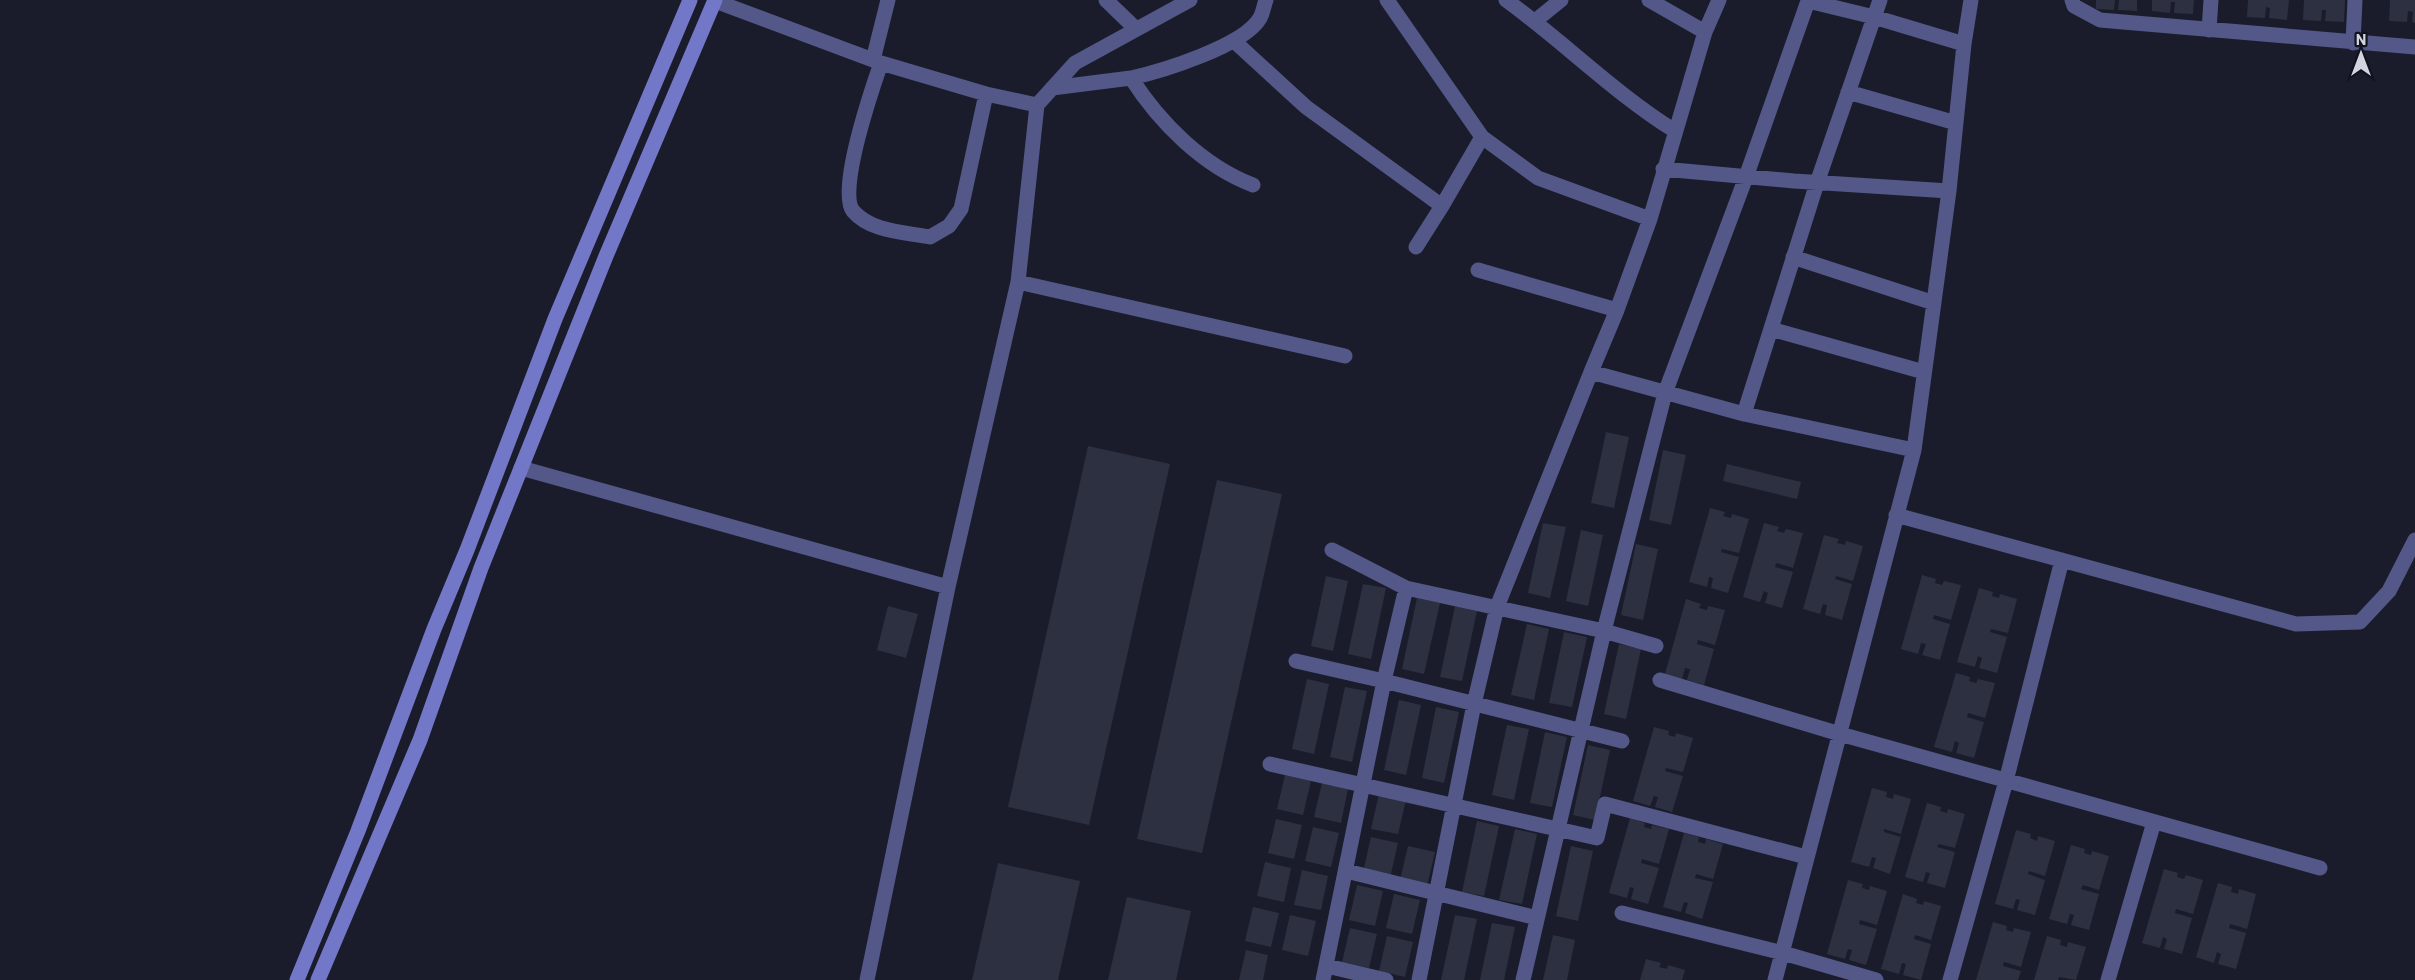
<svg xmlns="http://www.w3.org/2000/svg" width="2415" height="980" viewBox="0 0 2415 980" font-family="Barlow,sans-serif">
	<rect width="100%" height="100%" fill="#1a1c2b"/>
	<!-- building -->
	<path fill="#2d3040" d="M 2096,0 L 2115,0 L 2114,10 L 2096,9 Z
		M 2119,0 L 2137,0 L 2137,11 L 2118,10 Z
		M 2152,0 L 2194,0 L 2193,14 L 2174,13 L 2175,2 L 2171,2 L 2170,13 L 2152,11 Z
		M 2248,0 L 2289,0 L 2287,20 L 2269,18 L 2270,8 L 2266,7 L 2265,18 L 2247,17 Z
		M 2304,0 L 2345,0 L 2344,22 L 2325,21 L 2326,10 L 2322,10 L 2321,21 L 2303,20 Z
		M 2390,0 L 2415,0 L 2415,23 L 2412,22 L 2413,12 L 2408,11 L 2407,22 L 2389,21 Z
		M 1606,432 L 1629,437 L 1614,508 L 1591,503 Z
		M 1088,446 L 1170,464 L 1089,825 L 1008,807 Z
		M 1663,450 L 1686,455 L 1671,525 L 1649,520 Z
		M 1727,464 L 1801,482 L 1797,499 L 1723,481 Z
		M 1217,480 L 1282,494 L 1202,853 L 1137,839 Z
		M 1710,508 L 1725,512 L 1723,516 L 1731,518 L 1732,514 L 1749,519 L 1739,553 L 1722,549 L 1721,552 L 1739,557 L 1728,593 L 1711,588 L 1713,578 L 1709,577 L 1707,587 L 1689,582 Z
		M 1543,523 L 1566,527 L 1550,598 L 1528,593 Z
		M 1764,523 L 1779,527 L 1777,531 L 1784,533 L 1786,529 L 1803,533 L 1793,568 L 1776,563 L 1775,567 L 1793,572 L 1782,608 L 1765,603 L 1768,593 L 1764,591 L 1760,602 L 1743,597 Z
		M 1581,530 L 1603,535 L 1588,606 L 1566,601 Z
		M 1824,535 L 1839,539 L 1837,543 L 1845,545 L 1846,541 L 1863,546 L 1853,581 L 1836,576 L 1835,579 L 1852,584 L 1842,620 L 1825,615 L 1827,605 L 1823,604 L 1820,614 L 1803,609 Z
		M 1636,544 L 1658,549 L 1643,620 L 1621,615 Z
		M 1922,575 L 1936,579 L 1935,583 L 1942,585 L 1944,581 L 1961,585 L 1951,620 L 1934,615 L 1933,619 L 1950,624 L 1940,660 L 1922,655 L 1926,644 L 1921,643 L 1918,654 L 1901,649 Z
		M 1326,576 L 1348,581 L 1333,651 L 1311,646 Z
		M 1363,584 L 1386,588 L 1371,659 L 1348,654 Z
		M 1979,588 L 1993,592 L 1992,596 L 1999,598 L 2000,594 L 2017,599 L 2008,633 L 1991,629 L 1990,632 L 2007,637 L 1997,673 L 1979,668 L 1982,658 L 1978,656 L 1975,667 L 1957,662 Z
		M 1417,598 L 1440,603 L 1424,674 L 1402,669 Z
		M 1686,599 L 1701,604 L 1699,608 L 1707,610 L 1708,606 L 1725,610 L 1715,645 L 1698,640 L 1697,644 L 1714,649 L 1704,685 L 1687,680 L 1690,669 L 1685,668 L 1682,679 L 1665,674 Z
		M 888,606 L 918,614 L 906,658 L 877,650 Z
		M 1455,606 L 1477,611 L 1462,681 L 1440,677 Z
		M 1527,624 L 1549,629 L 1534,700 L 1511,695 Z
		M 1564,632 L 1587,637 L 1572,707 L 1549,703 Z
		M 1619,644 L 1641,649 L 1626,719 L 1604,714 Z
		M 1956,673 L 1970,677 L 1969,681 L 1976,683 L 1978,679 L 1995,683 L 1985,718 L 1968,713 L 1967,717 L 1984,722 L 1974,758 L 1956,753 L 1959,743 L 1955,741 L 1952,752 L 1934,747 Z
		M 1307,679 L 1329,684 L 1314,754 L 1292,749 Z
		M 1345,687 L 1367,691 L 1352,762 L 1330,757 Z
		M 1399,700 L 1421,705 L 1406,775 L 1384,770 Z
		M 1436,707 L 1459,712 L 1444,783 L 1422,778 Z
		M 1507,725 L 1529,729 L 1514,800 L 1492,795 Z
		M 1654,727 L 1669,731 L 1668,735 L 1675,737 L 1676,733 L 1693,738 L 1683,772 L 1666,768 L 1665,771 L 1683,776 L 1672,812 L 1655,807 L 1658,797 L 1654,796 L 1650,806 L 1633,801 Z
		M 1545,732 L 1567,737 L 1552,807 L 1530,803 Z
		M 1588,745 L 1610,750 L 1595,820 L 1573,815 Z
		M 1285,775 L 1311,781 L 1303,815 L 1277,809 Z
		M 1322,783 L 1348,789 L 1341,823 L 1314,817 Z
		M 1872,788 L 1887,792 L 1886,797 L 1893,799 L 1894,794 L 1911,799 L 1901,834 L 1884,829 L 1884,832 L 1901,837 L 1890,874 L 1873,868 L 1876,858 L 1872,857 L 1869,867 L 1851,862 Z
		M 1379,794 L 1406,800 L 1398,834 L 1371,829 Z
		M 1927,803 L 1941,807 L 1940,811 L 1947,813 L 1948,809 L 1965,814 L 1955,848 L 1939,844 L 1937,847 L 1955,852 L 1945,888 L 1927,883 L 1930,873 L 1926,872 L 1923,882 L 1905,877 Z
		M 1630,818 L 1645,823 L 1644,827 L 1651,829 L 1652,825 L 1669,829 L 1659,864 L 1642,859 L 1641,863 L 1659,868 L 1648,904 L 1631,899 L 1634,888 L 1630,887 L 1627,898 L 1609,893 Z
		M 1276,819 L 1302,825 L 1294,859 L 1268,853 Z
		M 1477,821 L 1499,826 L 1484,896 L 1462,892 Z
		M 1313,827 L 1339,833 L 1331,867 L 1305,861 Z
		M 1515,829 L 1537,834 L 1522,904 L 1499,900 Z
		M 2016,830 L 2031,834 L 2030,838 L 2037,841 L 2038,836 L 2055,841 L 2045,876 L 2029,871 L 2028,874 L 2045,880 L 2035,915 L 2017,910 L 2020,900 L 2016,899 L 2013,909 L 1995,904 Z
		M 1684,833 L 1699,837 L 1698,842 L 1705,844 L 1706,839 L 1723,844 L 1713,879 L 1696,874 L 1695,878 L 1713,882 L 1702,919 L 1685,913 L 1688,903 L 1684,902 L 1681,912 L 1663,907 Z
		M 1371,837 L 1398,843 L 1390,878 L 1363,872 Z
		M 2071,845 L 2085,849 L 2084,853 L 2091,855 L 2092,851 L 2109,856 L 2099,890 L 2083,885 L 2081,889 L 2099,894 L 2089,930 L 2071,925 L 2074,915 L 2070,914 L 2067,924 L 2049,919 Z
		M 1408,846 L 1435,852 L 1427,886 L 1400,880 Z
		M 1571,846 L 1593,851 L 1578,921 L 1556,916 Z
		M 1265,862 L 1291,868 L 1284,902 L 1257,896 Z
		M 998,863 L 1080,881 L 1058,980 L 972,980 Z
		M 2164,869 L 2178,873 L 2177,877 L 2184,879 L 2186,875 L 2203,880 L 2193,914 L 2176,909 L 2175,913 L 2192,918 L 2182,954 L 2164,949 L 2167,939 L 2163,937 L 2160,948 L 2142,943 Z
		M 1302,870 L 1328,876 L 1321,910 L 1294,905 Z
		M 1848,880 L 1863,884 L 1862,888 L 1869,890 L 1870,886 L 1887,891 L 1877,925 L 1860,920 L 1859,924 L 1877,929 L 1866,965 L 1849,960 L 1852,950 L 1848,949 L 1845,959 L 1827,954 Z
		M 2218,883 L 2232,887 L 2231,892 L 2238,894 L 2239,889 L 2256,894 L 2247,929 L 2230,924 L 2229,928 L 2246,933 L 2236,969 L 2218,964 L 2221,954 L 2217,952 L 2214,963 L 2196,957 Z
		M 1357,885 L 1383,891 L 1375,926 L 1349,920 Z
		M 1394,894 L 1420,900 L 1412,934 L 1386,928 Z
		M 1903,894 L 1917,899 L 1916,903 L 1923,905 L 1924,901 L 1941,906 L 1931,940 L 1915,935 L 1914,939 L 1931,944 L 1921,980 L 1903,975 L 1906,964 L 1902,963 L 1899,974 L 1881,969 Z
		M 1127,897 L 1191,911 L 1176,980 L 1108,980 Z
		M 1253,907 L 1279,913 L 1271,947 L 1245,941 Z
		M 1290,915 L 1316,921 L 1308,956 L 1282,950 Z
		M 1455,915 L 1477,919 L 1464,980 L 1441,980 Z
		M 1993,922 L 2007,926 L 2006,930 L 2013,932 L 2014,928 L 2031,932 L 2021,967 L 2004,962 L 2003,966 L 2021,971 L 2018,980 L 1976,980 Z
		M 1492,923 L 1515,927 L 1504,980 L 1480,980 Z
		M 1350,928 L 1377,934 L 1369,968 L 1342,962 Z
		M 1553,935 L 1575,940 L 1567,980 L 1543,980 Z
		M 1387,936 L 1413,942 L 1405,977 L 1379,971 Z
		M 2047,936 L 2061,940 L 2060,945 L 2067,947 L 2068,942 L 2086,947 L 2076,980 L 2059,977 L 2058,980 L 2034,980 Z
		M 1246,950 L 1268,955 L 1263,980 L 1239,980 Z
		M 1646,959 L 1661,963 L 1659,967 L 1667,969 L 1668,965 L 1685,970 L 1682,980 L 1640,980 Z"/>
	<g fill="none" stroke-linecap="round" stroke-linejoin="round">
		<!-- street -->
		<path stroke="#535889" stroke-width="15" d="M 1106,0 L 1136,29
			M 1387,0 L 1482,137 L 1442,206
			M 1506,0 C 1564,42 1614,93 1675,131
			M 2072,0 L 2074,6 L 2100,20 L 2415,47
			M 715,1 L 881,63 C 872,89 837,191 853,211 C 871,232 904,232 930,237 L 949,226 L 961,209 L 986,94 L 881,63
			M 1535,21 L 1561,0
			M 2209,30 L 2211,0
			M 1705,32 L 1719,0
			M 1234,41 L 1306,107 L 1442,206 L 1416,247
			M 2353,43 L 2355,0
			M 1964,44 L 1971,0
			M 873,60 L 888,0
			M 1131,78 C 1162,71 1244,46 1260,18 C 1263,13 1264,5 1266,0
			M 1052,88 L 1131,78 C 1160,123 1203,166 1253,185
			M 1848,92 L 1956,123
			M 986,94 L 1037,105 L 1075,63 L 1190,0
			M 1482,137 L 1538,178 L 1650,219 L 1705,32 L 1649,0
			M 1650,219 L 1617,310 L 1591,372 L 1744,414 L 1914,450 L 1949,191 L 1794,181 L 1663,169
			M 1793,257 L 1934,303
			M 1478,270 L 1617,310
			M 1018,282 L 1345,356
			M 1771,329 L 1924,372
			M 1744,414 L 1817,183 L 1880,0
			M 521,468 L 948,587
			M 1896,515 L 2296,624 L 2360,622 L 2389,591 L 2415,540
			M 1332,550 L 1406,588 L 1604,631 L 1656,646
			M 1296,661 L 1384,681 L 1622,741
			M 1660,680 L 1840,734 L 2320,868
			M 1270,764 L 1597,838 L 1605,804 L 1806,857
			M 1346,871 L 1537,918
			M 1622,913 L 1783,953 L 1876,980
			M 1327,966 L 1386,980
			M 867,980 L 948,587 L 1018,282 L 1037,105
			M 1323,980 L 1384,681 L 1406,588
			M 1419,980 L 1474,704 L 1497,607 L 1591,372
			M 1523,980 L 1604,631 L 1665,393 L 1746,177 L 1808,1 L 1874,17 L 1964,44 L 1949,191
			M 1775,980 L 1914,450
			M 1950,980 L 2006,781 L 2062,560
			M 2108,980 L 2154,822"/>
		<!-- secondary -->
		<path stroke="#7278c7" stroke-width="15" d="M 297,980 L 358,831 L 434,629 L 467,550 L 555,319 L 690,0
			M 318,980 L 420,740 L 481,568 L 606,256 L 715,0"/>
	</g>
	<!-- north arrow -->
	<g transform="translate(2361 54)" stroke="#111321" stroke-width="4.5" paint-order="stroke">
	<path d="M0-4.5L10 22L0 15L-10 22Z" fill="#d3d5df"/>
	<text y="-9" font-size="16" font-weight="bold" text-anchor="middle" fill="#d3d5df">N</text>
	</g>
</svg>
